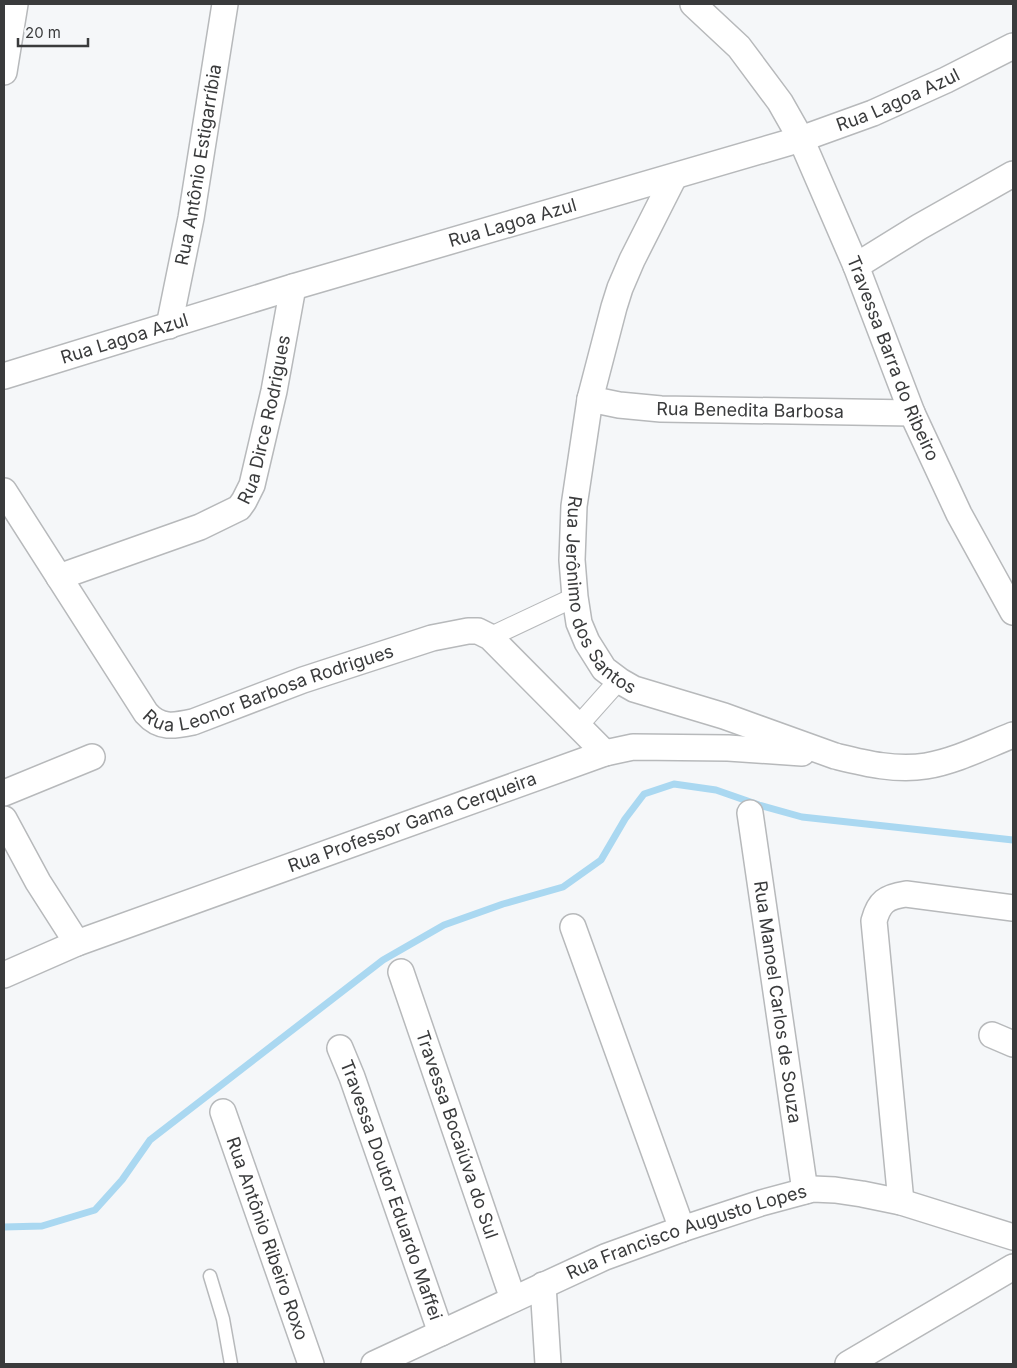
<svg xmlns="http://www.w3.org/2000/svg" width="1017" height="1368" viewBox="0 0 1017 1368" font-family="Inter,sans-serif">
	<rect width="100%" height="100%" fill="#f5f7f9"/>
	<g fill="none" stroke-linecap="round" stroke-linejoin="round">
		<!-- stream -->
		<path stroke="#aad8f1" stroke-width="7" d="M 4,1227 L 42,1226 L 95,1210 L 122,1180 L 150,1140 L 383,960 L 444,925 L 503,904 L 563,887 L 601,860 L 625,819 L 644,794 L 674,784 L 716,790 L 759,805 L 802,817 L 1013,840"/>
		<!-- service casing -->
		<g stroke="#b7b9bb" stroke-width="15">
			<path id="service" d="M 210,1276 L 223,1319 L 231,1364"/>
		</g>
		<!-- pedestrian casing -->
		<g stroke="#b7b9bb" stroke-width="21">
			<path id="pedestrian" d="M 490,637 L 575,597
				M 578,726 L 619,680"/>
		</g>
		<!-- minor casing -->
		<g stroke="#b7b9bb" stroke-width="28">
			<g id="minor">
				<path id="s1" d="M 693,4 L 739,47 L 780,102 L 801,139 L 856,266 L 912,413 L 959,514 L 1013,612"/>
				<path d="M 4,72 L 15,4"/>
				<path id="s2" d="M 674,177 L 632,260 L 620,288 L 614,307 L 590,399 L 574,506 L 572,560 L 575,597 L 579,623 L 587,642 L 604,669 L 620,681 L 634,689 L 724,716 L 835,756 C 864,763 895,771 926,766 C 956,761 985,746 1013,735"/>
				<path d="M 856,266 L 919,227 L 1013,174"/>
				<path id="s3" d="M 169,326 L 191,218 L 225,4"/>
				<path id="s4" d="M 4,376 L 293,287 L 801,139 L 873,113 L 946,80 L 1013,46"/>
				<path id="s5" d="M 590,399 L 619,405 L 661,409 L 912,413"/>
				<path id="s6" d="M 4,491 L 146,713 C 160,729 174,726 193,722 L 303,680 L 432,638 L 468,631 L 478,631 L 490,637 L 605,753"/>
				<path id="s7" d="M 59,577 L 200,527 L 239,508 L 244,501 L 252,485 L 274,391 L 293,287"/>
				<path d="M 4,793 L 92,757"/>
				<path id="s8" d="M 750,813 L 805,1191"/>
				<path d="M 4,819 L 38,882 L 77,943"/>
				<path d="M 573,927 L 682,1229"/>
				<path id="s9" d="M 401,972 L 513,1299"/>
				<path id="s10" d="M 4,975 L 77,943 L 605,753 L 633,747 L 728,748 L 802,753"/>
				<path d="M 992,1035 L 1013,1044"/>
				<path id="s11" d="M 340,1048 L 352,1077 L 441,1333"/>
				<path id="s12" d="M 223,1112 L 311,1364"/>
				<path d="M 901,1202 L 874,921 C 879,902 886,897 906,894 L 1013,908"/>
				<path d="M 543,1285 L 548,1364"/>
				<path id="s13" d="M 374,1364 L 605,1257 L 682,1229 L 761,1203 L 813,1189 L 835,1190 L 862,1194 L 901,1202 L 1013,1237"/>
				<path d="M 848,1364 L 1013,1267"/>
			</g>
		</g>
		<!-- service -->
		<use href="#service" stroke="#fff" stroke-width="12"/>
		<!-- pedestrian -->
		<use href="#pedestrian" stroke="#fff" stroke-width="19"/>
		<!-- minor -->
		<use href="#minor" stroke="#fff" stroke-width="25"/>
	</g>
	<g text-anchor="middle" stroke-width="4" stroke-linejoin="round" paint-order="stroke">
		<!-- street labels -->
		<g font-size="18" fill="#3a3b3c" stroke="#f5f7f9">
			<text dy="6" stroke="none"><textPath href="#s4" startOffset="936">Rua Lagoa Azul</textPath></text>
			<text dy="6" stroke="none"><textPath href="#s3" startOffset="164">Rua Antônio Estigarríbia</textPath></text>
			<text dy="6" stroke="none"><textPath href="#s4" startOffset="531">Rua Lagoa Azul</textPath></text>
			<text dy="6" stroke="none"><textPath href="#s4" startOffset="126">Rua Lagoa Azul</textPath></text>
			<text dy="6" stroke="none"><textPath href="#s1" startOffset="412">Travessa Barra do Ribeiro</textPath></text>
			<text dy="6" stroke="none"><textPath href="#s5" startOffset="161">Rua Benedita Barbosa</textPath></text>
			<text dy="6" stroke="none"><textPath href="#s7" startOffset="286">Rua Dirce Rodrigues</textPath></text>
			<text dy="6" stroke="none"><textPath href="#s2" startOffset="445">Rua Jerônimo dos Santos</textPath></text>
			<text dy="6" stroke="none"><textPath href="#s6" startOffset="395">Rua Leonor Barbosa Rodrigues</textPath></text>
			<text dy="6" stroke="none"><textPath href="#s10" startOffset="436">Rua Professor Gama Cerqueira</textPath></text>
			<text dy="6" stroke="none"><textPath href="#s8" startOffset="191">Rua Manoel Carlos de Souza</textPath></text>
			<text dy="6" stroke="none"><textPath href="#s9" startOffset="172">Travessa Bocaiúva do Sul</textPath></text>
			<text dy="6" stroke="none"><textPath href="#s11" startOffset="151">Travessa Doutor Eduardo Maffei</textPath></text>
			<text dy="6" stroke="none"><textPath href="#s13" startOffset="340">Rua Francisco Augusto Lopes</textPath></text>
			<text dy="6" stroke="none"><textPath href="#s12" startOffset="134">Rua Antônio Ribeiro Roxo</textPath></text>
		</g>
	</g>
	<!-- border -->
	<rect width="1017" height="1368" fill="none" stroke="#3a3b3c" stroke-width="10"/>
	<!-- scale -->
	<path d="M18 38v8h70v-8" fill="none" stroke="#3a3b3c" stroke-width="2.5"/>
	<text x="25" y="38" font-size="15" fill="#3a3b3c" stroke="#f5f7f9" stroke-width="4" paint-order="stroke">20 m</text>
</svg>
